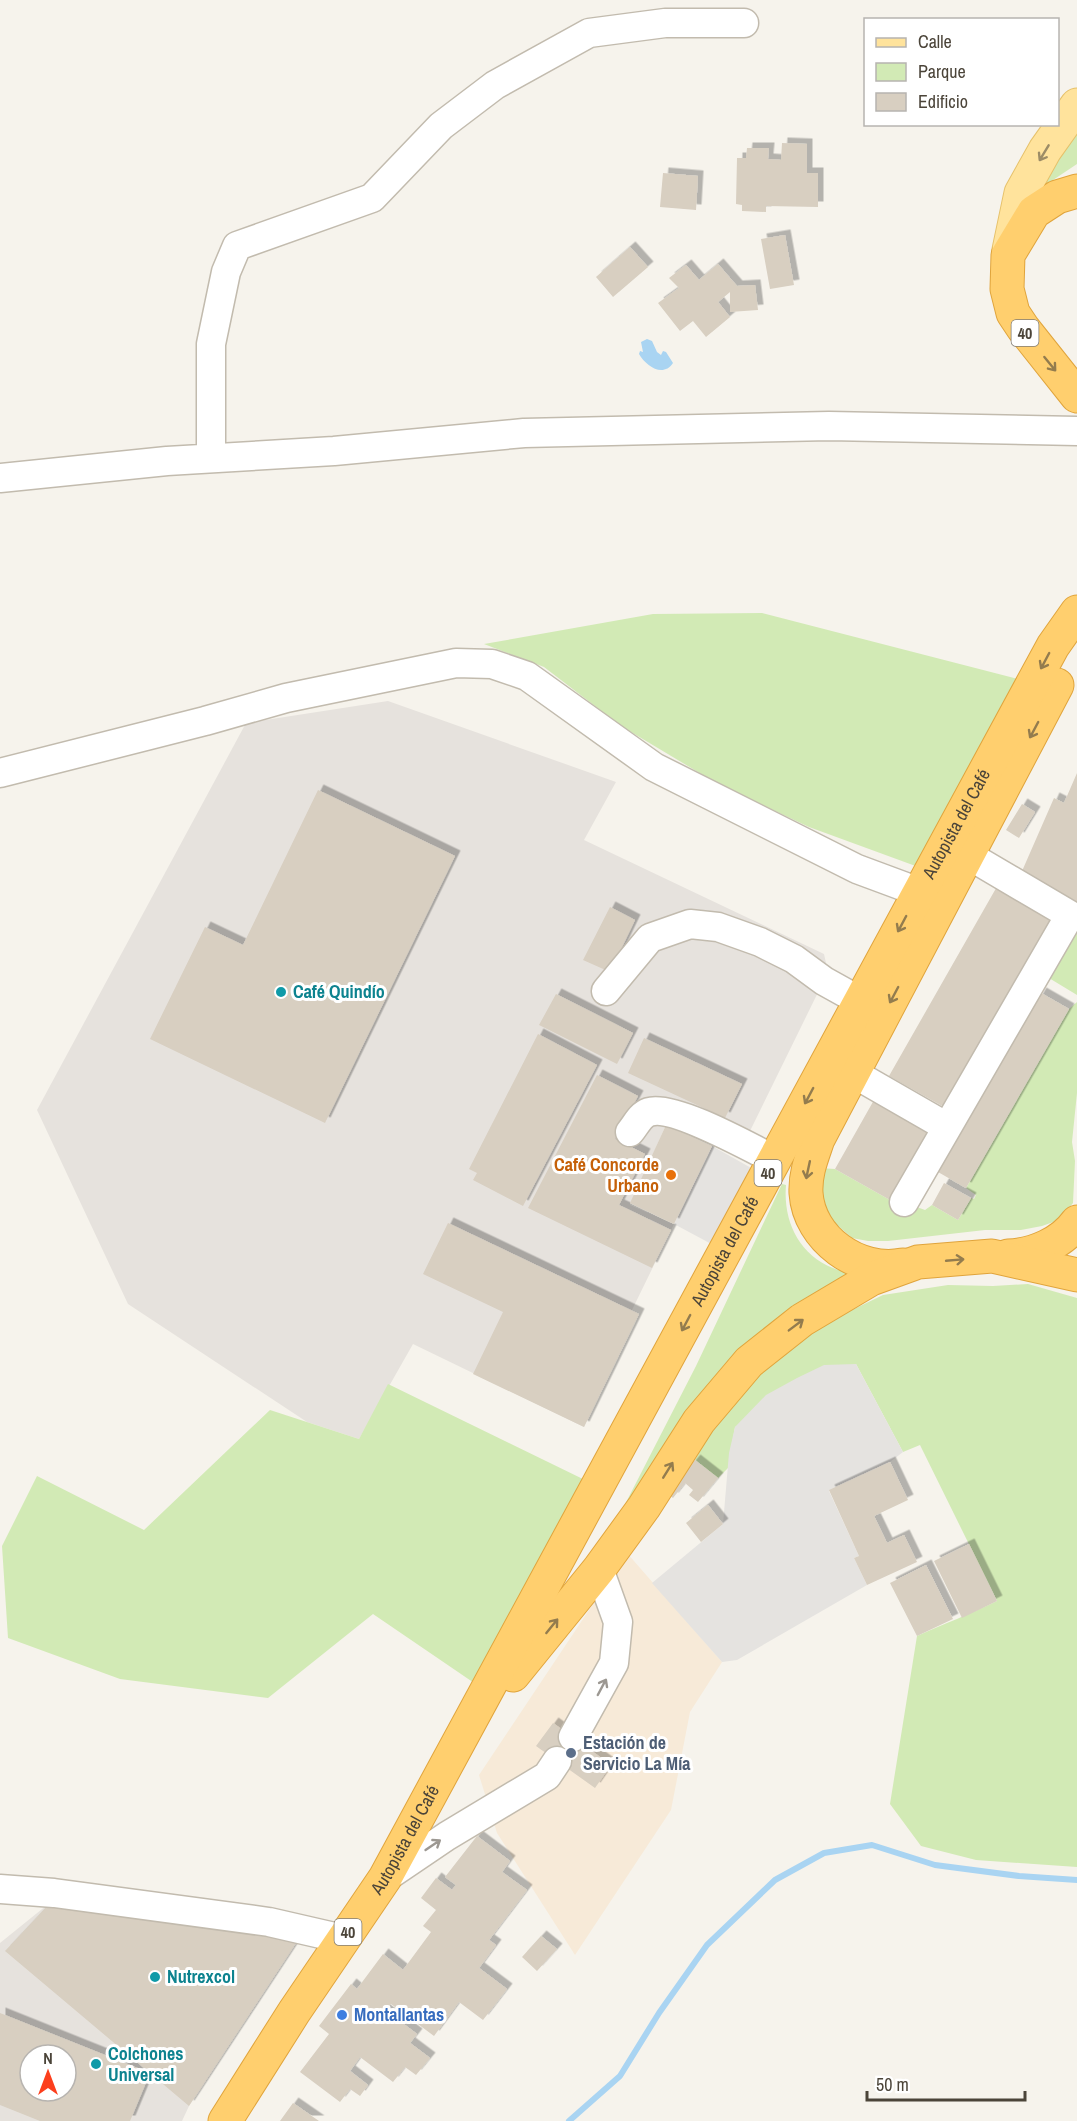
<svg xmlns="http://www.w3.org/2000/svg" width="1077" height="2121" viewBox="0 0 1077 2121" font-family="'Archivo Narrow',sans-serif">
	<defs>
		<filter id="shadow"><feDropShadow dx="5.5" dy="-5.5" stdDeviation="0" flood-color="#0004"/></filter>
	</defs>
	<rect width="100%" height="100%" fill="#f6f3ec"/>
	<!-- commercial -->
	<path fill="#f7ead8" d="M 627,1553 L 722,1662 L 690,1712 L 671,1810 L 575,1955 L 497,1833 L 479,1775 Z"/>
	<!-- industrial -->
	<path fill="#e6e2dd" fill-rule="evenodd" d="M 388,701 L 616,782 L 584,840 L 824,954 L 828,972 L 750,1131 L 725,1118 L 712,1146 L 666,1125 L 630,1205 L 674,1224 L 632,1310 L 639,1314 L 584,1427 L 413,1344 L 359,1439 L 307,1422 L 128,1304 L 37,1110 L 246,723 Z
		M 52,1901 L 298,1940 L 189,2106 L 182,2121 L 0,2121 L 0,1943 ZM 30,2055 L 66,2055 L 66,2091 L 30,2091 Z"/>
	<!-- green -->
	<path fill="#d2eab5" d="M 1077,128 L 1077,164 L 1050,182 L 1037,199 L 1040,183 Z
		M 762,613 L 1018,679 L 921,868 L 809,827 L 718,784 L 621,726 L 544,667 L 484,644 L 653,614 Z
		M 1077,920 L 1077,995 L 1044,975 Z
		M 1077,1002 L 1077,1093 L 1072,1142 L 1075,1161 L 1073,1203 L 1059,1220 L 1042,1226 L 1021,1230 L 985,1230 L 888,1241 L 868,1241 L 852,1238 L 836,1224 L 826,1211 L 819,1168 L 835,1169 L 890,1200 L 889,1204 L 910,1212 L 914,1206 L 925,1210 L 932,1205 L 958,1220 L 971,1198 L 974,1199 L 976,1195 L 966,1188 L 1069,1009 Z
		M 782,1184 L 786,1185 C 783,1220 798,1254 833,1268 C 839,1271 848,1271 856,1272 L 799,1304 L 756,1335 L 724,1365 L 697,1399 L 619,1516 L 696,1366 Z
		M 1028,1284 L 1077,1298 L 1077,1867 L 976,1860 L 921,1846 L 890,1804 L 917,1636 C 944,1624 970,1614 997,1601 L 920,1445 L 903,1452 L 856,1364 L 735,1427 L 728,1468 L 718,1478 L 695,1460 L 719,1416 L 759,1372 L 825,1323 L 883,1295 L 948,1285 L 993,1286 Z
		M 388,1384 L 587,1481 L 480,1687 L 373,1614 L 268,1698 L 120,1679 L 8,1638 L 2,1546 L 37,1476 L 144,1530 L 270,1410 L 359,1439 Z"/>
	<!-- parking -->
	<path fill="#e5e3e0" d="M 712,1146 L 753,1169 L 717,1247 L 674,1224 Z
		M 856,1364 L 903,1452 L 890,1462 L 829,1491 L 859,1556 L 854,1558 L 867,1585 L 737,1660 L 722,1662 L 652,1583 L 723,1524 L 729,1453 L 735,1427 L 766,1395 L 797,1378 L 824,1365 Z"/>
	<!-- water -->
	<path fill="#a9d4f2" d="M 647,339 L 652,341 L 657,352 L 661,355 L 663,351 L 666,352 L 673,363 C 663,378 646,366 639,354 L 640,351 L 643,352 L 641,342 Z"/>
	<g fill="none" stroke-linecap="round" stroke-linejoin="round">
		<!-- stream -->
		<path stroke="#a9d4f2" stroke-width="6" d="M 569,2121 L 620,2076 L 659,2013 L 707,1945 L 775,1880 L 824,1853 L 872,1845 L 935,1865 L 1019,1876 L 1077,1880"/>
	</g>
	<!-- building -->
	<path fill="#d8cfc1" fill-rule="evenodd" filter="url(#shadow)" d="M 782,143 L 807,144 L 807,173 L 818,173 L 818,207 L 766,206 L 766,212 L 742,211 L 742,205 L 736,204 L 737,158 L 746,158 L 747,148 L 769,148 L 768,159 L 781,160 Z
		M 663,173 L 698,176 L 696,210 L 660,207 Z
		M 785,235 L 794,285 L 770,289 L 761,239 Z
		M 630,247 L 648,267 L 613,297 L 596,277 Z
		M 718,264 L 737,286 L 755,285 L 758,310 L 730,312 L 730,292 L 718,302 L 730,317 L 706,337 L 693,321 L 680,331 L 658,303 L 679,288 L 669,278 L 686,265 L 699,280 Z
		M 1077,773 L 1077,903 L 1019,878 L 1054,798 L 1064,803 Z
		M 318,790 L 455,856 L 325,1123 L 150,1039 L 205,927 L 243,945 Z
		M 1022,804 L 1035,812 L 1019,838 L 1006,830 Z
		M 999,883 L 1055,914 L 944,1107 L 889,1076 Z
		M 610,907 L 635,920 L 610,972 L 583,960 Z
		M 1041,993 L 1069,1009 L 966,1188 L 938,1172 Z
		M 556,994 L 633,1033 L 617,1064 L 539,1025 Z
		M 538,1034 L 597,1065 L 523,1206 L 473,1180 L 477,1173 L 469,1169 Z
		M 644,1038 L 742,1084 L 725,1118 L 628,1073 Z
		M 597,1075 L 638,1096 L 615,1139 L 645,1154 L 619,1205 L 671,1230 L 652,1268 L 528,1208 Z
		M 874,1100 L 930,1131 L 890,1200 L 835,1169 Z
		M 666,1125 L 712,1146 L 674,1224 L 630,1203 Z
		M 944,1183 L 971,1198 L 958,1220 L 932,1205 Z
		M 448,1223 L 639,1314 L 584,1427 L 473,1374 L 503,1312 L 423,1274 Z
		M 695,1460 L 718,1478 L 698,1502 L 689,1495 L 693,1490 L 685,1483 L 673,1498 L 667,1494 Z
		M 890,1462 L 908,1500 L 874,1516 L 887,1543 L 904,1535 L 917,1562 L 867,1585 L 854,1558 L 859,1556 L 829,1490 Z
		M 708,1505 L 723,1524 L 701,1542 L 686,1523 Z
		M 969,1544 L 997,1601 L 962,1618 L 934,1561 Z
		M 926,1565 L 953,1619 L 917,1636 L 890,1583 Z
		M 553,1723 L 611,1765 L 595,1788 L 536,1746 Z
		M 477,1836 L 510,1861 L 502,1872 L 527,1890 L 489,1940 L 496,1945 L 479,1968 L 507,1989 L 483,2020 L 459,2002 L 434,2036 L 391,2004 L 385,2010 L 417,2034 L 410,2043 L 430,2058 L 416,2075 L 405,2067 L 393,2082 L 360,2057 L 350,2071 L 368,2085 L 360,2096 L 350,2089 L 340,2102 L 300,2072 L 329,2034 L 319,2026 L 351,1984 L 357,1989 L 383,1954 L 403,1970 L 431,1932 L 423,1926 L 436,1910 L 421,1898 L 436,1878 L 452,1890 L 456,1885 L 445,1877 Z
		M 52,1901 L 298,1940 L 189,2106 L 5,1951 Z
		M 541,1936 L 557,1949 L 537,1971 L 522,1957 Z
		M 0,2013 L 150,2073 L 130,2121 L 40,2121 L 0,2105 ZM 30,2055 L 66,2055 L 66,2091 L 30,2091 Z
		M 293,2103 L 319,2121 L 280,2121 Z"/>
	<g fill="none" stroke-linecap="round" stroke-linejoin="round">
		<!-- minor casing -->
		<g stroke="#c2bbae" stroke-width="31">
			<path id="minor" d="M 211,458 L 211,344 L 226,272 L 237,246 L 372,198 L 441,126 L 495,85 L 589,33 L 665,23 L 744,23
				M 0,478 L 167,461 L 334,451 L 524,433 L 829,426 L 1077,431
				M 0,773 L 205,721 L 286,698 L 456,663 L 492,664 L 527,676 L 654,767 L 857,869 L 919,892
				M 606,991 L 650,938 L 690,924 L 718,927 L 760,942 L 794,959 L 824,981 L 860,1001
				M 853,1073 L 947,1127
				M 630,1132 C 636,1125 640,1115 649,1112 C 673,1104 751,1148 775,1160
				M 904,1202 L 1070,915 L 968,855
				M 573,1737 L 614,1663 L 618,1622 L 599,1569
				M 385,1878 L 447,1836 L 547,1776 L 557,1761
				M 0,1889 L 54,1893 L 269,1922 L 343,1939"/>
		</g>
		<!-- major casing -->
		<g stroke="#e6c16a" stroke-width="35">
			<path id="major" d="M 1009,250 L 1021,193 L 1045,150 L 1077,105"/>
		</g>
		<!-- highway casing -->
		<g stroke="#e0a43c" stroke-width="35">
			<g id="highway">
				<path d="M 1077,191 L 1057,197 L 1034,212 L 1008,255 L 1007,289 L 1013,313 L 1023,328 L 1077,396"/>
				<path d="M 1008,1256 C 1034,1255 1062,1243 1077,1222"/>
				<path d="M 903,1265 C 858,1274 809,1239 806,1193 C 805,1173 812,1157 818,1139 L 1057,685"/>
				<path d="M 513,1675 L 599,1569 L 644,1507 L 699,1421 L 749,1362 L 802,1320 L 871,1279 L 918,1262 L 992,1256 L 1077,1275"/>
				<path id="s1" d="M 225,2121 L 294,2012 L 385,1878 L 1053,646 L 1077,612"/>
			</g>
		</g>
		<!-- minor -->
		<use href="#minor" stroke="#fff" stroke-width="28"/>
		<!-- major -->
		<use href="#major" stroke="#ffe39c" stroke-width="33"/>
		<!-- highway -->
		<use href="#highway" stroke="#ffcf6e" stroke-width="33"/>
	</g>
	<!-- one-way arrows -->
	<defs><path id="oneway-shaft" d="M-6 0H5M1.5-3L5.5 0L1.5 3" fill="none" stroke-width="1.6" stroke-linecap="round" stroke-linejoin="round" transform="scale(1.5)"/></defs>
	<use stroke="#9c8c66" href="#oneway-shaft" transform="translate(1044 153) rotate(121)"/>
	<g stroke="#937c4e">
		<use href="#oneway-shaft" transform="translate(1050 364) rotate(51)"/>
		<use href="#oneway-shaft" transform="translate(1045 661) rotate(118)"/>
		<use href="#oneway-shaft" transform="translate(1034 730) rotate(118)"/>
		<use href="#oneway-shaft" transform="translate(902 924) rotate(118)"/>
		<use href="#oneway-shaft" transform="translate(894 995) rotate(118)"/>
		<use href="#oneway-shaft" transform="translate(809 1096) rotate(118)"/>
		<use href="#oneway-shaft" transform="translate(808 1170) rotate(102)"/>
		<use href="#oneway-shaft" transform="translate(955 1260) rotate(-5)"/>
		<use href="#oneway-shaft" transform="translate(686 1323) rotate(118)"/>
		<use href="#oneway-shaft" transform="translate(796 1325) rotate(-37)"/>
		<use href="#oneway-shaft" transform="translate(668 1470) rotate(-58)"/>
		<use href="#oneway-shaft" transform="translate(552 1626) rotate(-51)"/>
	</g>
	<g stroke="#9c9892">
		<use href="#oneway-shaft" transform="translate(602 1687) rotate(-62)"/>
		<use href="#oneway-shaft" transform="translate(433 1845) rotate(-34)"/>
	</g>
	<!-- markers -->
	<g fill="#0f9aa8" stroke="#fff" stroke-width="2">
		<circle cx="281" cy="992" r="6"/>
		<circle cx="155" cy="1977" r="6"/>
		<circle cx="96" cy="2064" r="6"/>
	</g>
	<circle fill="#e8710a" stroke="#fff" stroke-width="2" cx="671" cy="1175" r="6"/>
	<circle fill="#5c6f8a" stroke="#fff" stroke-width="2" cx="571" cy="1753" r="6"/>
	<circle fill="#3f7fe0" stroke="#fff" stroke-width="2" cx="342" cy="2015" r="6"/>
	<g text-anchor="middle" stroke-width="6" stroke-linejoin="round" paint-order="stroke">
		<!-- shield labels -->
		<g fill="#fff" stroke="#817c74" stroke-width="1.5">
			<rect x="1011.5" y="320" width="27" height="26" rx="4.5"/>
			<rect x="754.5" y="1160" width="27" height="26" rx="4.5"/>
			<rect x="334.5" y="1919" width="27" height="26" rx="4.5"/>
		</g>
		<g font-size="16" font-weight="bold" fill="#4b4439">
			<text x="1025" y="339">40</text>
			<text x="768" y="1179">40</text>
			<text x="348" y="1938">40</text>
		</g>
		<!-- street labels -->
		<g font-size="18" fill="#4b4439" stroke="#fff">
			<text dy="6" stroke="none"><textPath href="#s1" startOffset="1490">Autopista del Café</textPath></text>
			<text dy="6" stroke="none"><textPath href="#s1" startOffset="1004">Autopista del Café</textPath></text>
			<text dy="6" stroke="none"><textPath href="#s1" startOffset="334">Autopista del Café</textPath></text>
		</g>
		<!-- culture labels -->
		<g font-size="18" font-weight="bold" fill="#0d838f" stroke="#fff" text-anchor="start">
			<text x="293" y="998">Café Quindío</text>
			<text x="167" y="1983">Nutrexcol</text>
			<text x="108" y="2060">Colchones<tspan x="108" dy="21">Universal</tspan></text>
		</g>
		<!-- food labels -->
		<g font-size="18" font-weight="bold" fill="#c56008" stroke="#fff" text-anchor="end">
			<text x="659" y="1171">Café Concorde<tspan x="659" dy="21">Urbano</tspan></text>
		</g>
		<!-- service labels -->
		<g font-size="18" font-weight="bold" fill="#4e5e75" stroke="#fff" text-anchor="start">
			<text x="583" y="1749">Estación de<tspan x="583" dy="21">Servicio La Mía</tspan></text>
		</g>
		<!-- shop labels -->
		<g font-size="18" font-weight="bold" fill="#366cbe" stroke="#fff" text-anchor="start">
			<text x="354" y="2021">Montallantas</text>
		</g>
	</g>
	<!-- legend -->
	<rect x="864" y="18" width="195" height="108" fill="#ffffff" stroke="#b7b4b0" stroke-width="1.5"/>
	<rect x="876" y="38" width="30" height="9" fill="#ffe39c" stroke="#b7b4b0" stroke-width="1.5"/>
	<text x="918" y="48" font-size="18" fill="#4b4439">Calle</text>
	<rect x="876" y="63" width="30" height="18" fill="#d2eab5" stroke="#b7b4b0" stroke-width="1.5"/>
	<text x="918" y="78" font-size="18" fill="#4b4439">Parque</text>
	<rect x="876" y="93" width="30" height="18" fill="#d8cfc1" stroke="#b7b4b0" stroke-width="1.5"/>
	<text x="918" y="108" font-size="18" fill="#4b4439">Edificio</text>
	<!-- north arrow -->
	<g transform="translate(48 2073)"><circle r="28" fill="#ffffff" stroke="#b7b4b0" stroke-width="1.5"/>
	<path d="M0-4.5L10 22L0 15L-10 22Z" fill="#fc3f1d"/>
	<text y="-9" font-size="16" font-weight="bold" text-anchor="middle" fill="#4b4439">N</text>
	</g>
	<!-- scale -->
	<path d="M867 2091v9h158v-9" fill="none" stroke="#4b4439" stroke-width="3"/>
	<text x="876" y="2091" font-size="18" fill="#4b4439" stroke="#ffffff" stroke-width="4.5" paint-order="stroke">50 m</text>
</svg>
